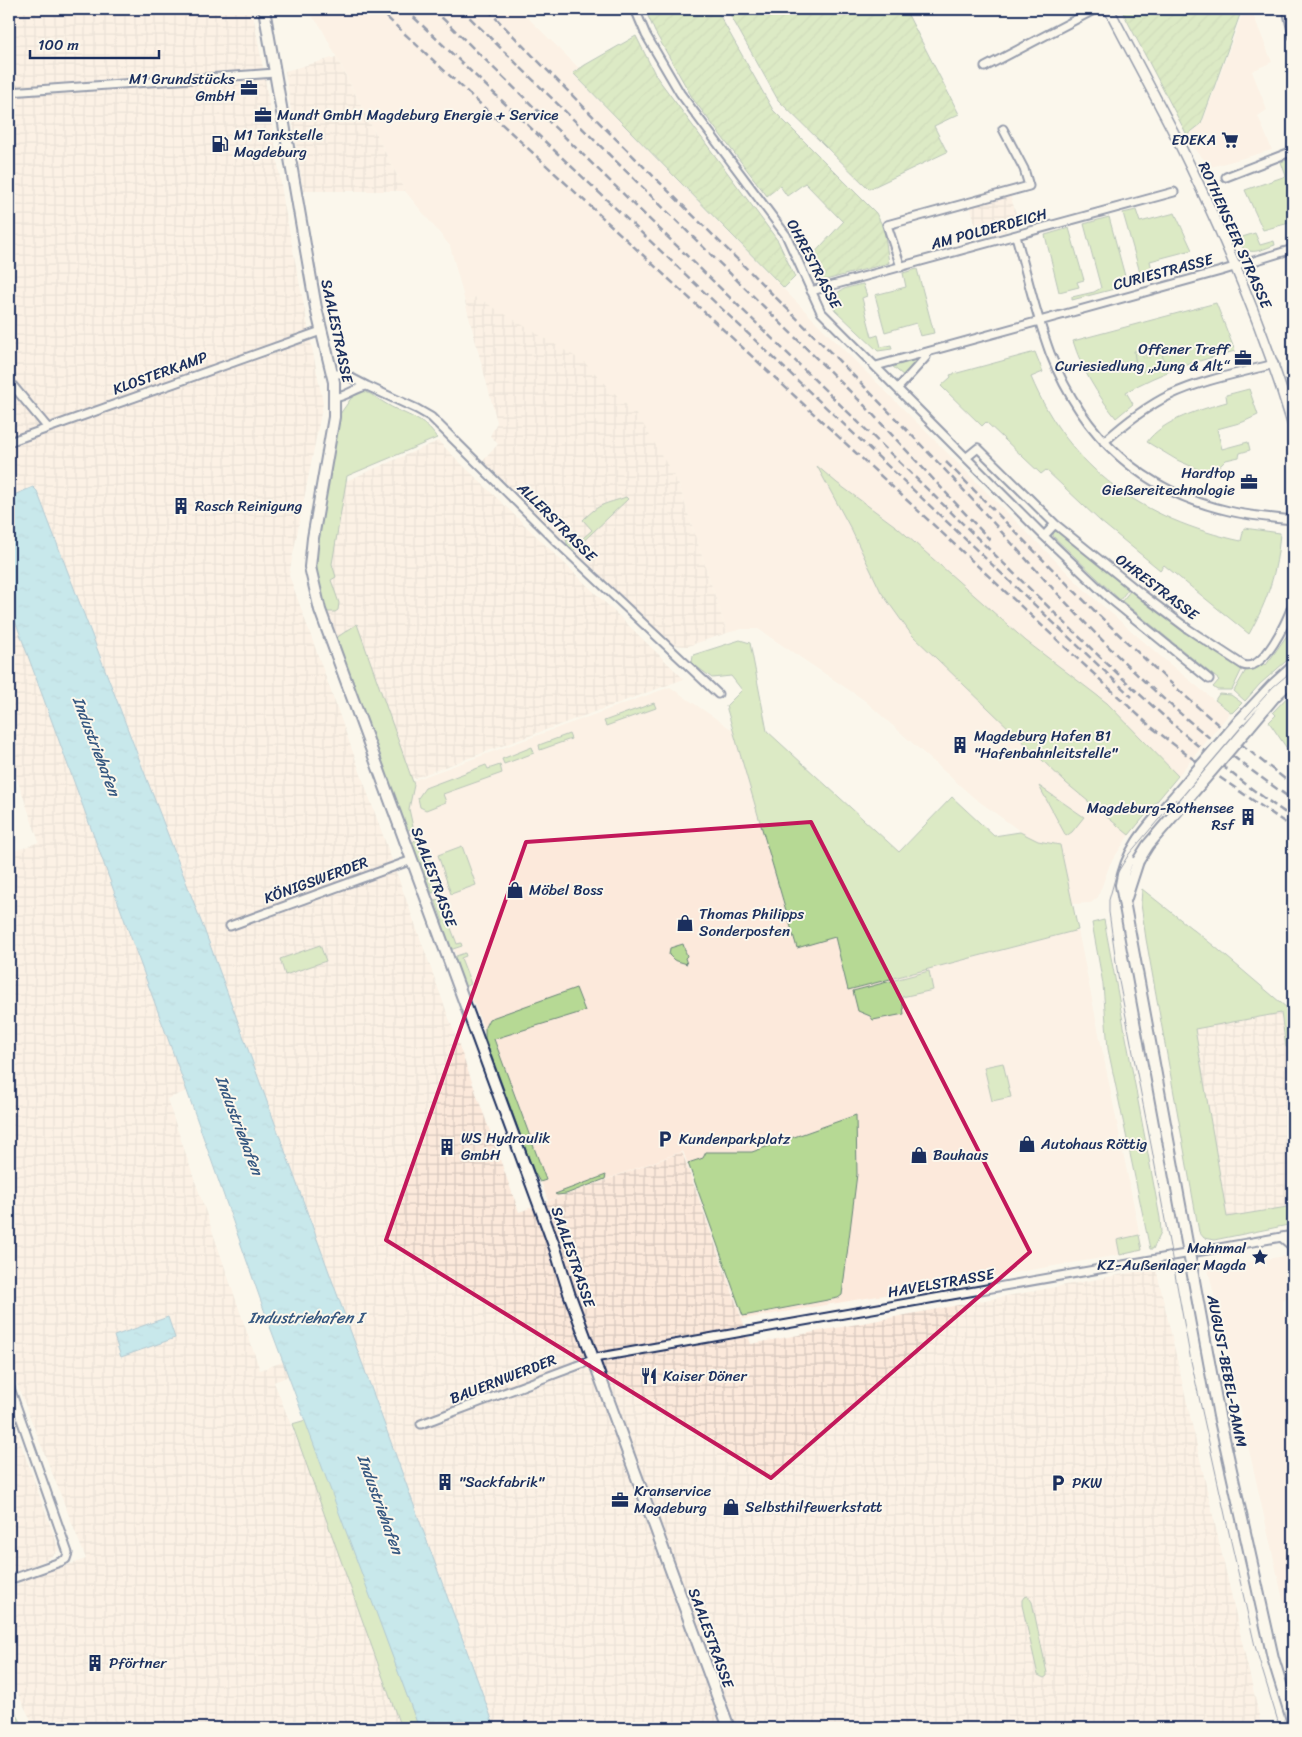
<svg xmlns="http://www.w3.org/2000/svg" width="1302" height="1737" viewBox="0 0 1302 1737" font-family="Sriracha,sans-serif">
	<defs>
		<pattern id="industrial-grid" width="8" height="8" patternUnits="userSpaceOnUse" patternTransform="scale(1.25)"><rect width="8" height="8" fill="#fce9db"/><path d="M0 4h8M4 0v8" fill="none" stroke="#d7c8be"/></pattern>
		<pattern id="park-tufts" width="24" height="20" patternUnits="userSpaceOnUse" patternTransform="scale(1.25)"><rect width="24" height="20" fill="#b6d994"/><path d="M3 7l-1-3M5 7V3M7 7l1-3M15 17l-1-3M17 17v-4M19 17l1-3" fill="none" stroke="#9cbb82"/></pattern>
		<pattern id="garden-furrows" width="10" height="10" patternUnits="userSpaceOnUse" patternTransform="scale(1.25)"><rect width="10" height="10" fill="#b6d994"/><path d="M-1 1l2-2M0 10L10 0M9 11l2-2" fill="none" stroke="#9cbb82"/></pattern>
		<pattern id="water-ripples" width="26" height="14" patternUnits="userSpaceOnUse" patternTransform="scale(1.25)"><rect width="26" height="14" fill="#89d4e9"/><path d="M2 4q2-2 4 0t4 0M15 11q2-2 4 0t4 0" fill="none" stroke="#76b6ca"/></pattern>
	</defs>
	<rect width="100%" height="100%" fill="#fbf7ec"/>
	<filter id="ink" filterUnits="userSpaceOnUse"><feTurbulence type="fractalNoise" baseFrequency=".02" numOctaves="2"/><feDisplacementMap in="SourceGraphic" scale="10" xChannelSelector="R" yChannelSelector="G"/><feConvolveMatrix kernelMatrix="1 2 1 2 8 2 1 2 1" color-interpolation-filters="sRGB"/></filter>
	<g filter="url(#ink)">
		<!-- built -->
		<path fill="#fce9db" d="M 306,9 L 519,9 L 579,68 L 572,73 L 814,320 L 1088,593 L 1166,661 L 1230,713 L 1129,835 L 1110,864 L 1098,897 L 1091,903 L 1072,904 L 1060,845 L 1038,841 L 1028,837 L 973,797 L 864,700 L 758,629 L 742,629 L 727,633 L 678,483 L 476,297 L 465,302 L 450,246 L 405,191 L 321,27 Z
			M 1244,9 L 1251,9 L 1272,62 L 1252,71 L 1267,110 L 1258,116 L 1272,150 L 1211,167 L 1194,149 L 1187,135 L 1202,124 Z
			M 670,687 L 734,731 L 797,947 L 835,937 L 848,990 L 1078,930 L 1143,1251 L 743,1319 L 683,1151 L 548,1201 L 393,788 Z
			M 1284,1256 L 1293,1262 L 1293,1290 L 1283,1301 L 1283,1312 L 1293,1336 L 1293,1644 L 1208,1269 Z"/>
		<!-- industrial -->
		<path fill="url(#industrial-grid)" d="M 9,9 L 252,9 L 265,78 L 284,204 L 323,403 L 289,575 L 519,1212 L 682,1152 L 751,1344 L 1156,1268 L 1262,1728 L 495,1728 L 210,945 L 194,906 L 137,752 L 37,491 L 33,487 L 9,497 Z
			M 336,57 L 405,191 L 303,191 L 285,71 Z
			M 1010,195 L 1019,222 L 1007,225 L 1006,231 L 979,238 L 970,205 Z
			M 476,297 L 584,362 L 640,419 L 678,483 L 727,633 L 688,646 L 672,645 L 483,461 L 498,444 L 490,436 L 497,422 L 465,302 Z
			M 438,441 L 684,679 L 393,786 L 327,610 L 330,488 Z
			M 9,604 L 187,1091 L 167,1099 L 260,1370 L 294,1358 L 299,1372 L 274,1382 L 315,1486 L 401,1728 L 35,1728 L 9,1676 L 9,1591 L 23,1580 L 86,1559 L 9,1364 L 9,853 L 39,842 L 9,756 Z
			M 1281,1013 L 1293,1092 L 1293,1206 L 1227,1218 L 1195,1029 Z
			M 9,1411 L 59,1549 L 56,1553 L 46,1560 L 9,1575 Z"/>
		<!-- grass -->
		<path fill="#b6d994" stroke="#688479" d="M 1293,158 L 1293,222 L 1263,230 L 1245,190 L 1286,176 L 1281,162 Z
			M 1136,210 L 1140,222 L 1175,213 L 1192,250 L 1150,261 L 1153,274 L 1141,276 L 1123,213 Z
			M 1109,217 L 1126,280 L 1139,277 L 1141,282 L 1072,300 L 1072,297 L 1094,292 L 1101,288 L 1084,224 Z
			M 1069,228 L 1084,280 L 1077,282 L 1079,287 L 1059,292 L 1045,235 Z
			M 1255,233 L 1260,245 L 1274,241 L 1275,245 C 1258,251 1247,258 1236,239 Z
			M 917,269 L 934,333 L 920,336 L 916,323 L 885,332 L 875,295 L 906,287 L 903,273 Z
			M 863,284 L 867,296 L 862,298 L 872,337 L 878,335 L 881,347 L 891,345 L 892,349 L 878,351 L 835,310 C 824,291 850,287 863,284 Z
			M 1216,303 L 1235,351 C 1197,361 1160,372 1126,392 L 1133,404 L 1116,418 C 1097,394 1082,370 1073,341 Z
			M 1035,352 L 1043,372 L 1031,377 C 1070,470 1144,520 1241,541 L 1244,528 L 1280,533 C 1277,572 1268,600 1249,634 L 1164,565 L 1160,570 L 1100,521 L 1046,470 L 1041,474 L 986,422 L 982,426 L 941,386 L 951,377 L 950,375 Z
			M 916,360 L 917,362 L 904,376 L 892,366 Z
			M 1249,389 L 1258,415 L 1243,422 L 1217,429 L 1222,449 L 1248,442 L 1250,450 L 1240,453 L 1239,457 L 1226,460 L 1211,475 L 1177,460 L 1147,442 C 1162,420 1202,409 1227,402 L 1226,395 Z
			M 363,391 C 373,394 379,400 388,405 C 407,416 424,418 437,438 L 347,476 L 332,564 L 336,577 L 331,580 L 339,603 L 338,610 L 335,612 L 326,612 L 317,577 L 317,543 L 340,414 L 352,397 Z
			M 817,466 L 837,483 L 898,528 L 1026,641 L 1107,703 L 1178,776 L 1129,835 L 1066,783 L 911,634 L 881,592 L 851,529 Z
			M 626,497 L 628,499 L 573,551 C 569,547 566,544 566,538 L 574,531 L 582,539 L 592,530 L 583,520 C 601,502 604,505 626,497 Z
			M 1056,529 L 1129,588 L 1120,600 L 1053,536 L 1053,531 Z
			M 1131,590 L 1186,631 L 1242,669 L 1232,690 L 1217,690 L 1213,687 L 1219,680 L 1122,601 Z
			M 1293,621 L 1293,655 L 1260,684 L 1245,701 L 1234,691 L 1246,670 L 1254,670 L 1263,663 L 1266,665 L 1288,634 Z
			M 357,624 L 414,785 L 409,809 L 413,827 L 409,830 L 406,830 L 336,638 Z
			M 740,640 L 750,643 L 767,731 L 899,852 L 952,797 L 994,836 L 1020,832 L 1038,841 L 1060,845 L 1078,930 L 848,990 L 835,937 L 797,948 L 726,706 L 742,690 L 731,676 L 712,678 L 692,663 L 693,655 Z
			M 1293,691 L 1293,755 L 1286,747 L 1269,722 L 1276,715 L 1273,712 Z
			M 1219,694 L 1231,695 L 1242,703 L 1232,713 L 1215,700 Z
			M 654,703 L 656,708 L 606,726 L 604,721 Z
			M 569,734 L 571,739 L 540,750 L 539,745 Z
			M 532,747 L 534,753 L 504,764 L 502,759 Z
			M 486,765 L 488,769 L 500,765 L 502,773 L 443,794 L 446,802 L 426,810 L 420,807 L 418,798 L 425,788 Z
			M 1039,786 L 1084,817 L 1072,832 L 1066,836 Z
			M 415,840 C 427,846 437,878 442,891 L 432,893 L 425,875 L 423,876 L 411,845 Z
			M 462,846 L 476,885 L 451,894 L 438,855 Z
			M 1142,889 L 1214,946 L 1287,1008 L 1293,1024 L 1293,1046 L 1286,1047 L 1281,1013 L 1195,1029 L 1227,1217 L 1293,1206 L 1293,1224 L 1214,1240 L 1204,1238 L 1199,1232 L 1146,939 L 1141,904 Z
			M 440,899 L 457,944 L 461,943 L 462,946 L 453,949 L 450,948 L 441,925 L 443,922 L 435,900 Z
			M 1104,920 L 1160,1218 L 1161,1232 L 1153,1249 L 1150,1249 L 1108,1049 L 1103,984 L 1092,923 Z
			M 683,944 L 687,956 L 685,958 L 687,964 L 674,960 L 669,955 L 670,948 Z
			M 320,945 L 326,961 L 285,975 L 280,959 Z
			M 465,953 L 466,956 L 461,958 L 471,984 L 464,987 L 454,959 L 456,956 Z
			M 929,971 L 933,990 L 902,997 L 904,1014 L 873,1020 L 870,1016 L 858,1011 L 853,991 Z
			M 576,988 L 585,1011 L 494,1039 L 546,1180 L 540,1182 L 534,1172 L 485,1038 L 485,1027 L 489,1019 Z
			M 1003,1063 L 1011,1097 L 992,1101 L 984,1067 Z
			M 856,1115 L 857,1174 L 842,1295 L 838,1298 L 743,1316 L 688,1163 L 703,1158 L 706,1152 L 752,1152 Z
			M 606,1175 L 605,1179 L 566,1194 L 557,1195 L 555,1194 Z
			M 1139,1235 L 1142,1250 L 1120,1255 L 1117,1240 Z
			M 306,1420 L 419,1728 L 401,1728 L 292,1424 Z
			M 1028,1596 L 1032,1602 L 1047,1673 L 1047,1676 L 1044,1678 L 1038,1675 L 1022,1605 L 1022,1600 L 1024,1597 Z
			M 9,1699 L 24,1728 L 9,1728 Z"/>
		<!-- park -->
		<path fill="url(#park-tufts)" stroke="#688479" d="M 1161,347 L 1164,364 L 1137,373 L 1134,351 Z"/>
		<!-- garden -->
		<path fill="url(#garden-furrows)" stroke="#688479" d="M 645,9 L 716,9 L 773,110 L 876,213 L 884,229 L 889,263 L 818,282 L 810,258 L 843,222 L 805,183 L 787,196 L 780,186 L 767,196 L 693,99 L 655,32 Z
			M 727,9 L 905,9 L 959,114 L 934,126 L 947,152 L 869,189 L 778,100 Z
			M 1121,9 L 1242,9 L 1201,124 L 1187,135 Z
			M 636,36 L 656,76 L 778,241 L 795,277 L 784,288 L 573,73 L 585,65 Z"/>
		<!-- water -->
		<path fill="url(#water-ripples)" stroke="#5d92b1" d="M 33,487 L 37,491 C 95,642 152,794 210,945 L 495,1728 L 419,1728 L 269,1324 L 187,1091 L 9,604 L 9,497 Z
			M 168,1317 L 175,1338 L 121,1357 L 114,1336 Z"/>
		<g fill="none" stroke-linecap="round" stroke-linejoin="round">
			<!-- minor casing -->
			<g stroke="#1b2f5e" stroke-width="11">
				<path id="minor" d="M 635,9 L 646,35 L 680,93 L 786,235 L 821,312 L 1044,536 L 1108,597 L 1209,679
					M 1287,9 L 1293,36
					M 985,67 L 1096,9
					M 9,92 L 275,73
					M 1226,177 L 1293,151
					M 1016,236 C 1027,275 1036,315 1050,353 C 1083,437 1141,491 1229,511 C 1250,516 1272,518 1293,520
					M 901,267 L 887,225 L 1029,186 L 1024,169 L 1003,129
					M 811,291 L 1174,192
					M 876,366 L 1221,271 L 1293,249
					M 333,375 L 342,373 L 367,386 L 417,409 L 431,417 L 558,543 L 718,694
					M 9,381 L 48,428
					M 898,388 L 926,357 L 927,352
					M 334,398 C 346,397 355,388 366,386
					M 9,442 L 321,331
					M 1104,442 C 1124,424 1145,407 1170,395 C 1202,380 1240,373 1274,364
					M 967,457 L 978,448 L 1055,524 L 1143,595 L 1188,629 L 1243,665 C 1264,673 1287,620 1293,604
					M 1044,536 L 1055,524
					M 230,926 L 412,860
					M 1281,1237 L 1293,1247
					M 9,1385 L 68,1553 L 66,1559 L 60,1562 L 9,1580
					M 421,1424 L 600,1357 L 1293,1235"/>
			</g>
			<!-- tertiary casing -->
			<g stroke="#1b2f5e" stroke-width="12">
				<path id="tertiary" d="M 1109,9 C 1131,52 1154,94 1176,137 C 1222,230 1263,326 1293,426"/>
			</g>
			<!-- secondary casing -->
			<g stroke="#1b2f5e" stroke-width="14">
				<path id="secondary" d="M 264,9 L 316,308 L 334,382 L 334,417 L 313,538 L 310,567 L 320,610 L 555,1248 L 569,1293 L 600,1377 L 729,1728
					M 1240,720 L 1272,686 L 1293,667
					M 1249,727 L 1275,696 L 1293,679
					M 1177,794 C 1153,822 1126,847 1121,885 L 1219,1416 L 1273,1658 L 1293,1723
					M 1125,901 L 1138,861"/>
			</g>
			<!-- minor -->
			<use href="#minor" stroke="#fbf7ec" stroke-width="7"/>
			<!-- tertiary -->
			<use href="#tertiary" stroke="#fbf7ec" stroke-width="9"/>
			<!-- secondary -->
			<use href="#secondary" stroke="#fbf7ec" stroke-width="10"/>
			<!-- tram -->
			<path stroke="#1b2f5e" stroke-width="1" d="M 1280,1728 L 1255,1646 L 1227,1524 L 1191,1361 L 1153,1155 L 1118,976 L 1109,912 L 1109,900 L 1116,875 L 1129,854 L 1242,722 L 1273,687 L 1293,670"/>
			<!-- rail -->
			<path stroke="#1b2f5e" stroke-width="2.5" stroke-dasharray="8 4" stroke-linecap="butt" d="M 378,9 L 1150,726 L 1186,754 L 1293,828
				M 405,9 L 1132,697
				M 433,9 L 1100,657 C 1161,715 1223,771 1293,818
				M 461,9 L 865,406 L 990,540
				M 487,9 C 631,157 781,299 924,448 C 986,512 1043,581 1106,644 C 1163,702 1226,754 1293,800
				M 946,462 C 1058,574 1167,690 1293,785"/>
			<!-- secondary-bridge casing -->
			<g stroke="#1b2f5e" stroke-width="14" stroke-linecap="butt">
				<path id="secondary-bridge" d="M 1177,794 L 1240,720
					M 1138,861 L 1148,845 L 1249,727"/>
			</g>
			<!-- secondary-bridge -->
			<use href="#secondary-bridge" stroke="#fbf7ec" stroke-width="10"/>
		</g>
	</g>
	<!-- marked area -->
	<path d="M0 0H1302V1737H0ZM 811,822 L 1030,1252 L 771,1478 L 386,1240 L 526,842 Z" fill="#fbf7ec" fill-opacity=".55" fill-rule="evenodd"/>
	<path fill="none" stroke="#c2185b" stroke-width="4" stroke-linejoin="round" d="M 811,822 L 1030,1252 L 771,1478 L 386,1240 L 526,842 Z"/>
	<!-- icons -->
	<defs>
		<g id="office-bare" transform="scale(1.35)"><path d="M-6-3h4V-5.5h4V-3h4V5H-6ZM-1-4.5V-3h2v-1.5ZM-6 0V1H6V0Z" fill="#1b2f5e" stroke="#fbf7ec" stroke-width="2.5" paint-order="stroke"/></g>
		<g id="supermarket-bare" transform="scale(1.35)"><path d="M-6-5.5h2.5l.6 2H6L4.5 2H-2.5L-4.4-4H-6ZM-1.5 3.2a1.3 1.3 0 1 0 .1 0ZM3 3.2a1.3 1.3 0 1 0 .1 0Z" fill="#1b2f5e" stroke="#fbf7ec" stroke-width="2.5" paint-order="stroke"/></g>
		<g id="fuel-bare" transform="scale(1.35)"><path d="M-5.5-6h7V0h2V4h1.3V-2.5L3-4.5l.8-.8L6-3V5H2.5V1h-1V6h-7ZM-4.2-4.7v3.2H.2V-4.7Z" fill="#1b2f5e" stroke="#fbf7ec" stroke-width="2.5" paint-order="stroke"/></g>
		<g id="building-bare" transform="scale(1.35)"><path d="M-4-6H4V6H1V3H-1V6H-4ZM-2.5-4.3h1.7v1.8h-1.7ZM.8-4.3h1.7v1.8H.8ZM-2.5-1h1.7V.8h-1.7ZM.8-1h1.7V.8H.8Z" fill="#1b2f5e" stroke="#fbf7ec" stroke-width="2.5" paint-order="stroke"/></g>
		<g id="shop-bare" transform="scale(1.35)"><path d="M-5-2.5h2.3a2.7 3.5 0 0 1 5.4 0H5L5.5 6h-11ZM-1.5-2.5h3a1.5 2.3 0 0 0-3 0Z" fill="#1b2f5e" stroke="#fbf7ec" stroke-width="2.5" paint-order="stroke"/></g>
		<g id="parking-bare" transform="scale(1.35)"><path d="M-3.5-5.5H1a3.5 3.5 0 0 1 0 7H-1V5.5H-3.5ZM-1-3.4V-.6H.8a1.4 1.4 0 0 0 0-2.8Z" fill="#1b2f5e" stroke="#fbf7ec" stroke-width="2.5" paint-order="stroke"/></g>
		<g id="sight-bare" transform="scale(1.35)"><path d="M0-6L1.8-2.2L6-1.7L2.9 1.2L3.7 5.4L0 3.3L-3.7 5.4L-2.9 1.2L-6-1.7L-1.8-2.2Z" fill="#1b2f5e" stroke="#fbf7ec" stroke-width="2.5" paint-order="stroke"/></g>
		<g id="restaurant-bare" transform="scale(1.35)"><path d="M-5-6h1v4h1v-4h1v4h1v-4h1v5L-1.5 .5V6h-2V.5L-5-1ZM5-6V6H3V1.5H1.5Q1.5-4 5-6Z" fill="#1b2f5e" stroke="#fbf7ec" stroke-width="2.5" paint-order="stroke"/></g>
	</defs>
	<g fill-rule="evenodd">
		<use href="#office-bare" x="249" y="88"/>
		<use href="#office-bare" x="263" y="115"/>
		<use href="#supermarket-bare" x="1230" y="140"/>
		<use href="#fuel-bare" x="220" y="144"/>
		<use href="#office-bare" x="1243" y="358"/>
		<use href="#office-bare" x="1249" y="482"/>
		<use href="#building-bare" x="181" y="506"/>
		<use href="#building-bare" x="960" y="745"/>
		<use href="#building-bare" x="1248" y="817"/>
		<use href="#shop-bare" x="515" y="890"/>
		<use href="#shop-bare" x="685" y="923"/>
		<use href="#parking-bare" x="665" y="1139"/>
		<use href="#shop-bare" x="1027" y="1144"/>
		<use href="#building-bare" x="447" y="1147"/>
		<use href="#shop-bare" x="919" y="1155"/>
		<use href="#sight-bare" x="1260" y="1257"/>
		<use href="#restaurant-bare" x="649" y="1376"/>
		<use href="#building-bare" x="445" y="1482"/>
		<use href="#parking-bare" x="1058" y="1483"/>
		<use href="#office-bare" x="620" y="1500"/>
		<use href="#shop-bare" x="731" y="1507"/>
		<use href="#building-bare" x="95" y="1663"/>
	</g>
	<g text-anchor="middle" stroke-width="4" stroke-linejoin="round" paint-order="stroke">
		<!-- poi labels -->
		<g font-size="15" fill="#1b2f5e" stroke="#fbf7ec" text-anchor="start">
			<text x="235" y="84" text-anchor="end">M1 Grundstücks<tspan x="235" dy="17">GmbH</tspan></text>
			<text x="277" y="120">Mundt GmbH Magdeburg Energie + Service</text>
			<text x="234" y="140">M1 Tankstelle<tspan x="234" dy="17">Magdeburg</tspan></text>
			<text x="1216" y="145" text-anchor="end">EDEKA</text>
			<text x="1229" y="354" text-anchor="end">Offener Treff<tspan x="1229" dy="17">Curiesiedlung „Jung &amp; Alt“</tspan></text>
			<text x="1235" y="478" text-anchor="end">Hardtop<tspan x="1235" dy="17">Gießereitechnologie</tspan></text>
			<text x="195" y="511">Rasch Reinigung</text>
			<text x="974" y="741">Magdeburg Hafen B1<tspan x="974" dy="17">"Hafenbahnleitstelle"</tspan></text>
			<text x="1234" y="813" text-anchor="end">Magdeburg-Rothensee<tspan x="1234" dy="17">Rsf</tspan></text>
			<text x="529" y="895">Möbel Boss</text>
			<text x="699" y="919">Thomas Philipps<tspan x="699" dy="17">Sonderposten</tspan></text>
			<text x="461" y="1143">WS Hydraulik<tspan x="461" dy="17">GmbH</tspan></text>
			<text x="679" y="1144">Kundenparkplatz</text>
			<text x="1041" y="1149">Autohaus Röttig</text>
			<text x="933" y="1160">Bauhaus</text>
			<text x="1246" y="1253" text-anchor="end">Mahnmal<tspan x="1246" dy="17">KZ-Außenlager Magda</tspan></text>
			<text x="663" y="1381">Kaiser Döner</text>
			<text x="459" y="1487">"Sackfabrik"</text>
			<text x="1072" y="1488">PKW</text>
			<text x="634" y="1496">Kranservice<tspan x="634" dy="17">Magdeburg</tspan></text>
			<text x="745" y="1512">Selbsthilfewerkstatt</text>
			<text x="109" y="1668">Pförtner</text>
		</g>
		<!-- street labels -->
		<g font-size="15" fill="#1b2f5e" stroke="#fbf7ec">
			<text transform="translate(989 229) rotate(-15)" y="5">AM POLDERDEICH</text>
			<text transform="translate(1235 235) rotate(66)" y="5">ROTHENSEER STRASSE</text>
			<text transform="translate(814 264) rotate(62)" y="5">OHRESTRASSE</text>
			<text transform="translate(1163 272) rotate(-15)" y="5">CURIESTRASSE</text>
			<text transform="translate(337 331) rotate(78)" y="5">SAALESTRASSE</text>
			<text transform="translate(160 373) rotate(-20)" y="5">KLOSTERKAMP</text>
			<text transform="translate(557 522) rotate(45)" y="5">ALLERSTRASSE</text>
			<text transform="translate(1157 587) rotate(37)" y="5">OHRESTRASSE</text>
			<text transform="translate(434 877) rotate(70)" y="5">SAALESTRASSE</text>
			<text transform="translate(316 880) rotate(-20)" y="5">KÖNIGSWERDER</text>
			<text transform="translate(573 1257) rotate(71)" y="5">SAALESTRASSE</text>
			<text transform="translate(941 1283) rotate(-10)" y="5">HAVELSTRASSE</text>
			<text transform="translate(1227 1371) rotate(79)" y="5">AUGUST-BEBEL-DAMM</text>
			<text transform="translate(503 1379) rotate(-21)" y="5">BAUERNWERDER</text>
			<text transform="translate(711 1638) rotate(70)" y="5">SAALESTRASSE</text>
		</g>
		<!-- water labels -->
		<g font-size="16" font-style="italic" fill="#365881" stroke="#fbf7ec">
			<text transform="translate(97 746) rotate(69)" y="6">Industriehafen</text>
			<text transform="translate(240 1125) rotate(69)" y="6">Industriehafen</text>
			<text x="306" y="1323">Industriehafen I</text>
			<text transform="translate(381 1504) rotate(70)" y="6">Industriehafen</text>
		</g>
	</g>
	<!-- margin -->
	<rect width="1302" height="1737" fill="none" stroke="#fbf7ec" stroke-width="30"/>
	<rect x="15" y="15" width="1272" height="1707" fill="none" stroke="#1b2f5e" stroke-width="2" filter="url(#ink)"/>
	<!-- scale -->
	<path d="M30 50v8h129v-8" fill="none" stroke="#1b2f5e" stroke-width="2.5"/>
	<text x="38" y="50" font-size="15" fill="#1b2f5e" stroke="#fbf7ec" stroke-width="4" paint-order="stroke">100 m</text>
</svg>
